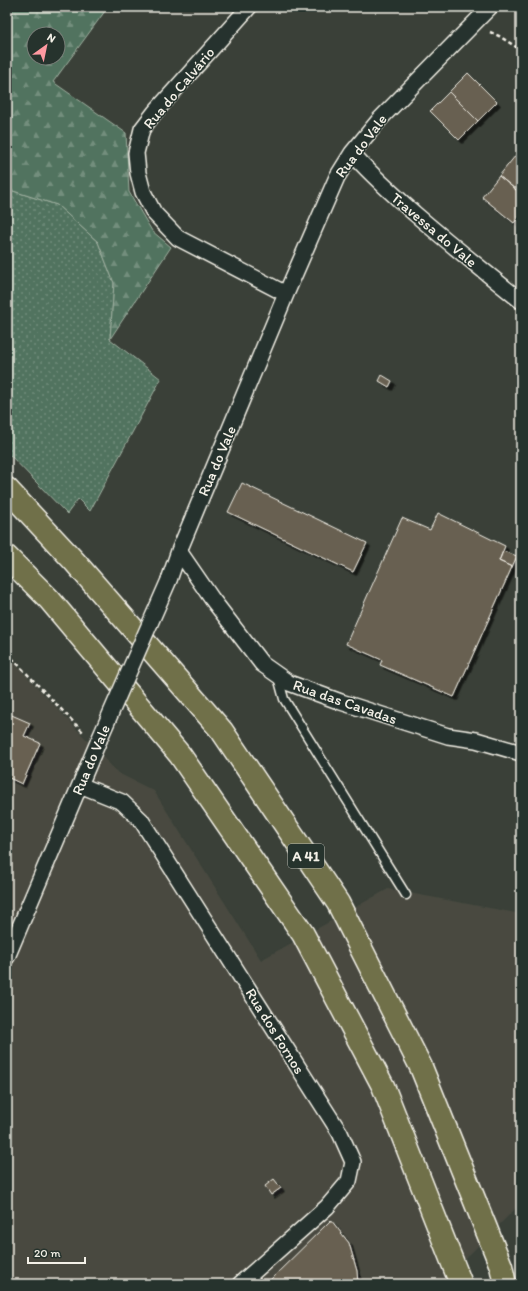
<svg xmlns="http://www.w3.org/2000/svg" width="528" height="1291" viewBox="0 0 528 1291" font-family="Itim,sans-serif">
	<defs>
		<pattern id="grass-dots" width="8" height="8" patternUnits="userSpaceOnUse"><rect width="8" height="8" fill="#51735e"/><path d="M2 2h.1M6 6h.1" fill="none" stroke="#738e7d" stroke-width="1.8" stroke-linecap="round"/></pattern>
		<pattern id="forest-firs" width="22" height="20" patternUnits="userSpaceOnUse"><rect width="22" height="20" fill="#51735e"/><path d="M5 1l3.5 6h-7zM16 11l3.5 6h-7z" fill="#738e7d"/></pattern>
		<filter id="shadow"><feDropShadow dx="3.5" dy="3.5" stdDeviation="0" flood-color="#0009"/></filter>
	</defs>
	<rect width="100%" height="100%" fill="#3a4038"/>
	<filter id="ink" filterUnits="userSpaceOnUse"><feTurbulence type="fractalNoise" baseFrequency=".025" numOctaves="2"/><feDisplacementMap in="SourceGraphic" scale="8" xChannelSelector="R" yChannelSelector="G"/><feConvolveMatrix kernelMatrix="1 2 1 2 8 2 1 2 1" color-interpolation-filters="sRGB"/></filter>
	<g filter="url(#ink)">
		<!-- built -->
		<path fill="#484a40" d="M 7,655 L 118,773 L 154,791 L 261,960 L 388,889 L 521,914 L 521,1203 L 440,1284 L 7,1284 Z"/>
		<!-- grass -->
		<path fill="url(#grass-dots)" stroke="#a2b2a3" d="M 7,189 L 57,205 L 98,242 L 114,283 L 110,339 L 161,379 L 90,511 L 78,499 L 67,514 L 7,452 Z"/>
		<!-- forest -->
		<path fill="url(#forest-firs)" stroke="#a2b2a3" fill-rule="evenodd" d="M 7,7 L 108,7 L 53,82 L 126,133 L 129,192 L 152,231 L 171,247 L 110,339 L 114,283 L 98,242 L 57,205 L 7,189 ZM 34,34 L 58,34 L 58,58 L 34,58 Z"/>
		<!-- building -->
		<path fill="#686051" stroke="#f4f1e8" filter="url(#shadow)" d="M 468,73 L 497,102 L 478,121 L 449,92 Z
			M 449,92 L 478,121 L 459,140 L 430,111 Z
			M 516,155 L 521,159 L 521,194 L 499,176 Z
			M 499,176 L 521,194 L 521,214 L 514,223 L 482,197 Z
			M 382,375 L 392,381 L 389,387 L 379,381 Z
			M 242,483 L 367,543 L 353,572 L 228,512 Z
			M 438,513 L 505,546 L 499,561 L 512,567 L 454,697 L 380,665 L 382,660 L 346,644 L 402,518 L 430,530 Z
			M 503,551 L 517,556 L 512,567 L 499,561 Z
			M 7,713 L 30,723 L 24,736 L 40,743 L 22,784 L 7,777 Z
			M 274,1179 L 281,1188 L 271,1195 L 265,1186 Z
			M 331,1220 L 349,1243 L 357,1271 L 358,1284 L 266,1284 Z"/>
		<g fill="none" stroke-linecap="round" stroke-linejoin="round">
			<!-- service casing -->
			<g stroke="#f4f1e8" stroke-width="11">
				<path id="service" d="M 278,677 L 284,699 L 406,895"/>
			</g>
			<!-- minor casing -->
			<g stroke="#f4f1e8" stroke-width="18">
				<path id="minor" d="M 249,7 L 155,112 L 142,129 L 136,153 L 138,173 L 143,192 L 154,213 L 178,238 L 286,294
					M 352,153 C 371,175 393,194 414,213 C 449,243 485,272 521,301
					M 179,551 L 212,599 L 262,664 L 289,683 L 341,702 L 448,736 L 476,740 L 521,753
					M 169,580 L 179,551 L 286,294 L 337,177 L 352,153 L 380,119 L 490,7
					M 80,785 L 122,802 L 141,820 L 340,1133 L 353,1162 L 349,1181 L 327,1207 L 240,1284
					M 7,957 L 99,740"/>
			</g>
			<!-- motorway casing -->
			<g stroke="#f4f1e8" stroke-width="25">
				<path id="motorway" d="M 7,489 L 74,561 L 222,731 L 338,903 L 421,1067 L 501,1266 L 505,1284
					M 7,557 L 49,599 L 180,755 L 303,934 L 383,1086 L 461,1284"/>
			</g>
			<!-- path -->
			<path stroke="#f4f1e8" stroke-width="2.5" stroke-dasharray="4 3" stroke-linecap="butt" d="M 490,32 L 499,36 L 521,50
				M 7,653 L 84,733"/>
			<!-- service -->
			<use href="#service" stroke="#26332d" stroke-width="8"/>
			<!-- minor -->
			<use href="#minor" stroke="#26332d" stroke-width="15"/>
			<!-- motorway -->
			<use href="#motorway" stroke="#6f704a" stroke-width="22"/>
			<!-- minor-bridge casing -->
			<g stroke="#f4f1e8" stroke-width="18" stroke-linecap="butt">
				<path id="minor-bridge" d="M 99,740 L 169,580"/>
			</g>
			<!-- minor-bridge -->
			<use href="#minor-bridge" stroke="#26332d" stroke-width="15"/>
		</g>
	</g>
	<g text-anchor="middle" stroke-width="3" stroke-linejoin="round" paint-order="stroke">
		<!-- shield labels -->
		<rect fill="#26332d" stroke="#b6b8b0" stroke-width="1" x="288" y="844" width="36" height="24" rx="3"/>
		<g font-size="14" font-weight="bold" fill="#f4f1e8">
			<text x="306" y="861">A 41</text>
		</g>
		<!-- street labels -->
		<g font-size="15" fill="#f4f1e8" stroke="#26332d">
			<text transform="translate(179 88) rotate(-50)" y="5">Rua do Calvário</text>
			<text transform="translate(361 146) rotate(-53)" y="5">Rua do Vale</text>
			<text transform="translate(434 230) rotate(40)" y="5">Travessa do Vale</text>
			<text transform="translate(217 461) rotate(-67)" y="5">Rua do Vale</text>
			<text transform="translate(345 702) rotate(19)" y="5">Rua das Cavadas</text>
			<text transform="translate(91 760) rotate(-67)" y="5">Rua do Vale</text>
			<text transform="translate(275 1031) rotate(58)" y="5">Rua dos Fornos</text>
		</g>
	</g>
	<!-- margin -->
	<rect width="528" height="1291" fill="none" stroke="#26332d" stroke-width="24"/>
	<rect x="12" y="12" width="504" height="1267" fill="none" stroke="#f4f1e8" stroke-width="1.5" filter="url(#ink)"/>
	<!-- north arrow -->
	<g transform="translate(46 46) rotate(33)"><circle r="19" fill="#26332d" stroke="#787f78"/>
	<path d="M0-3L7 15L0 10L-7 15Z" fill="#ff9aa2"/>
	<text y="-6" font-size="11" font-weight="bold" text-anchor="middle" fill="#f4f1e8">N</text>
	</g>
	<!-- scale -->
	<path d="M28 1257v6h57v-6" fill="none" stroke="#f4f1e8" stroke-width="2"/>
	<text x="34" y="1257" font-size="12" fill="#f4f1e8" stroke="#26332d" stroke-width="3" paint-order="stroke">20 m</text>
</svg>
